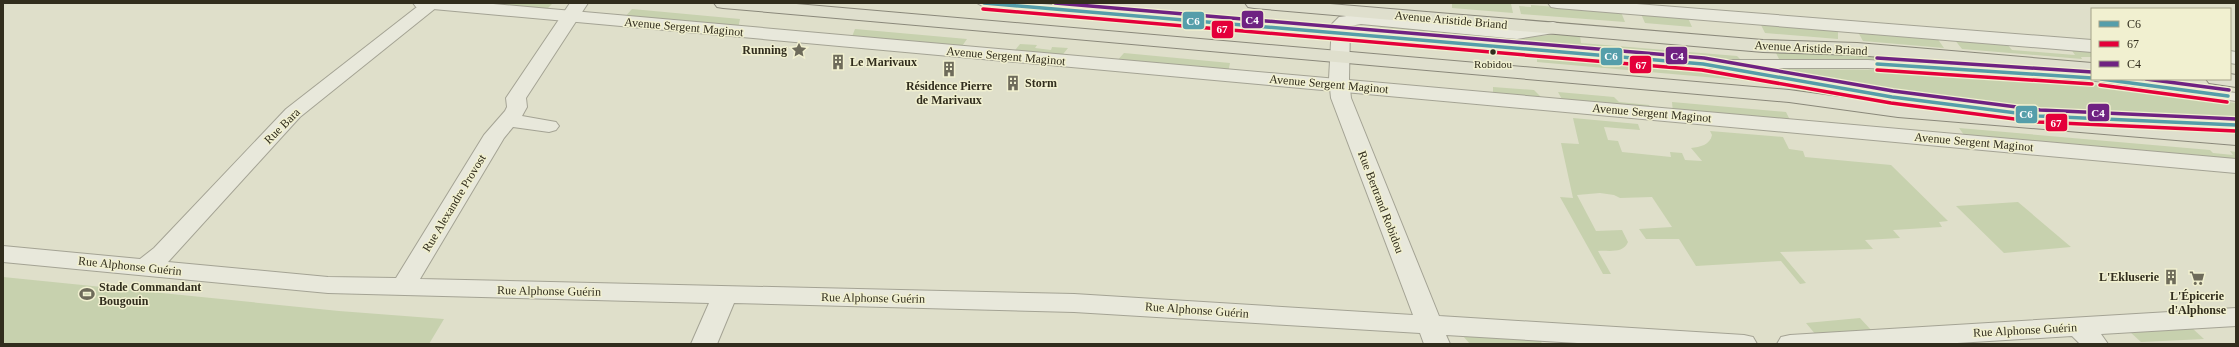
<svg xmlns="http://www.w3.org/2000/svg" width="2239" height="347" viewBox="0 0 2239 347" font-family="Georgia,serif">
	<rect width="100%" height="100%" fill="#dfdfca"/>
	<!-- green -->
	<path fill="#c7d1ae" d="M 453,3 L 553,3 L 545,11 Z
		M 1452,3 L 1511,4 L 1513,13 L 1452,8 Z
		M 1531,5 L 1621,12 L 1625,22 L 1521,14 L 1519,6 L 1531,7 Z
		M 632,9 L 740,19 L 738,29 L 623,19 Z
		M 1641,14 L 1688,18 L 1692,27 L 1645,23 Z
		M 1761,25 L 1838,30 L 1838,39 L 1765,33 Z
		M 1380,27 L 1525,38 L 1557,34 L 1580,36 L 1581,43 L 1737,56 L 1741,60 L 1379,29 Z
		M 855,29 L 967,39 L 960,49 L 851,39 Z
		M 1858,32 L 1937,38 L 1944,48 L 1863,41 Z
		M 1954,39 L 2006,43 L 2012,50 L 2075,55 L 2070,48 L 2092,50 L 2092,57 L 2081,57 L 2082,59 L 1962,49 Z
		M 1020,44 L 1037,45 L 1035,48 L 1051,50 L 1052,47 L 1068,48 L 1060,58 L 1012,54 Z
		M 1124,53 L 1230,63 L 1228,73 L 1115,63 Z
		M 1776,53 L 1861,55 L 2019,68 L 2021,70 L 1905,62 L 1779,59 Z
		M 1537,58 L 1666,68 L 1749,78 L 1751,81 L 1537,62 Z
		M 1784,69 L 1918,70 L 2118,87 L 2236,103 L 2236,121 C 2086,117 1935,103 1788,75 Z
		M 1791,84 L 1891,102 L 1896,106 L 1795,92 Z
		M 1493,87 L 1534,90 L 1545,101 L 1493,97 Z
		M 1558,92 L 1614,97 L 1619,102 L 1649,105 L 1653,111 L 1564,103 Z
		M 1672,102 L 1786,112 L 1792,124 L 1673,113 Z
		M 1573,118 L 1638,124 L 1640,130 L 1604,127 L 1608,140 L 1618,141 L 1622,152 L 1671,157 L 1670,152 L 1682,153 L 1685,160 L 1702,161 L 1691,148 C 1700,147 1710,145 1712,135 L 1710,131 L 1783,137 L 1789,149 L 1803,151 L 1805,157 L 1891,165 L 1948,221 L 1939,222 L 1942,227 L 1893,230 L 1900,238 L 1865,240 L 1873,249 L 1780,252 L 1806,283 L 1800,284 L 1781,261 L 1696,266 L 1679,239 L 1646,239 L 1639,229 L 1672,227 L 1652,197 L 1620,198 L 1614,195 L 1600,193 L 1577,195 L 1596,231 L 1622,230 L 1628,242 C 1623,254 1609,250 1598,251 L 1611,274 L 1603,274 L 1560,197 L 1573,198 L 1561,143 L 1579,144 Z
		M 1959,128 L 2210,150 L 2213,153 L 2233,155 L 2230,151 L 2236,152 L 2236,165 L 1967,139 Z
		M 2018,202 L 2071,247 L 2004,253 L 1956,206 Z
		M 3,277 L 339,311 L 444,319 L 429,344 L 3,344 Z
		M 1860,318 L 1871,330 L 1816,335 L 1806,323 Z
		M 2192,328 L 2204,339 L 2141,342 L 2129,331 Z
		M 1463,336 L 1540,338 L 1542,344 L 1470,344 Z"/>
	<g fill="none" stroke-linecap="round" stroke-linejoin="round">
		<!-- service casing -->
		<g stroke="#a4a394" stroke-width="2">
			<path id="service" d="M 977,3 L 1030,3 L 1703,60 L 1868,60 L 2092,74 L 2092,79 L 2133,79 L 2236,93 L 2236,101 L 2096,81 L 1868,68 L 1752,68 L 1892,93 L 2039,112 L 2236,120 L 2236,130 L 2039,120 L 1892,101 L 1743,75 L 1738,74 L 1736,71 L 1738,68 L 1703,68 L 984,7 Z"/>
		</g>
		<!-- pedestrian casing -->
		<g stroke="#a4a394" stroke-width="2">
			<path id="pedestrian" d="M 413,3 L 482,3 L 2236,159 L 2236,173 L 422,8 L 416,7 Z
				M 1548,3 L 1624,3 L 2092,40 L 2092,52 L 1557,8 L 1551,7 Z
				M 2230,51 L 2236,52 L 2236,64 L 2230,63 Z"/>
		</g>
		<!-- minor casing -->
		<g stroke="#a4a394" stroke-width="2">
			<path id="minor" d="M 422,3 L 442,3 L 300,117 L 168,262 L 328,277 L 396,278 L 484,135 L 505,111 L 507,107 L 506,98 L 570,3 L 588,3 L 526,98 L 527,107 L 522,116 L 556,122 L 559,126 L 556,130 L 549,132 L 513,127 L 504,138 L 420,279 L 1074,294 L 1413,315 L 1331,98 L 1329,79 L 1332,24 L 1339,17 L 1361,14 L 1517,27 L 1553,22 L 1560,24 L 1562,28 L 1560,32 L 1517,39 L 1361,24 L 1350,26 L 1349,79 L 1351,98 L 1439,316 L 1744,335 L 1753,337 L 1757,344 L 1594,344 L 1446,335 L 1450,344 L 1424,344 L 1420,333 L 1074,312 L 734,303 L 717,344 L 691,344 L 709,303 L 328,293 L 3,262 L 3,246 L 140,259 L 154,248 L 286,109 Z
				M 2236,308 L 2236,326 L 2101,334 L 2108,344 L 2080,344 L 2072,336 L 1941,344 L 1777,344 L 1781,337 L 1790,335 Z"/>
		</g>
		<!-- primary casing -->
		<g stroke="#8a887a" stroke-width="2">
			<path id="primary" d="M 714,3 L 785,3 L 1789,90 L 1898,105 L 2236,133 L 2236,145 L 1898,117 L 1789,102 L 723,8 L 717,7 Z
				M 1245,3 L 1318,3 L 1763,40 L 1857,43 L 2092,63 L 2092,75 L 1857,55 L 1763,52 L 1254,8 L 1248,7 Z
				M 2230,74 L 2236,75 L 2236,87 L 2209,83 L 2206,79 L 2230,79 Z"/>
		</g>
		<!-- service -->
		<use href="#service" fill="#e8e8db" fill-rule="evenodd"/>
		<!-- pedestrian -->
		<use href="#pedestrian" fill="#e8e8db" fill-rule="evenodd"/>
		<!-- minor -->
		<use href="#minor" fill="#e8e8db" fill-rule="evenodd"/>
		<!-- primary -->
		<use href="#primary" fill="#dfdfcd" fill-rule="evenodd"/>
		<!-- bus-1 casing -->
		<g stroke="#f1f0d0" stroke-width="6">
			<path id="bus-1" d="M 984,3 L 1703,64 L 1892,97 L 2039,116 L 2236,125
				M 1877,64 L 2092,78
				M 2101,79 L 2228,96"/>
		</g>
		<!-- bus-2 casing -->
		<g stroke="#f1f0d0" stroke-width="6">
			<path id="bus-2" d="M 983,9 L 1702,70 L 1891,103 L 2038,122 L 2236,131
				M 1877,70 L 2092,84
				M 2100,85 L 2227,102"/>
		</g>
		<!-- bus-3 casing -->
		<g stroke="#f1f0d0" stroke-width="6">
			<path id="bus-3" d="M 1055,3 L 1704,58 L 1893,91 L 2040,110 L 2236,119
				M 1877,58 L 2092,72
				M 2146,79 L 2229,90"/>
		</g>
		<!-- bus-1 -->
		<use href="#bus-1" stroke="#559eaa" stroke-width="3.5"/>
		<!-- bus-2 -->
		<use href="#bus-2" stroke="#e4003a" stroke-width="3.5"/>
		<!-- bus-3 -->
		<use href="#bus-3" stroke="#6f2282" stroke-width="3.5"/>
	</g>
	<!-- icons -->
	<defs>
		<g id="sight-bare" transform="scale(1.2)"><path d="M0-6L1.8-2.2L6-1.7L2.9 1.2L3.7 5.4L0 3.3L-3.7 5.4L-2.9 1.2L-6-1.7L-1.8-2.2Z" fill="#6e6b5a" stroke="#f1f0d0" stroke-width="2.5" paint-order="stroke"/></g>
		<g id="building-bare" transform="scale(1.2)"><path d="M-4-6H4V6H1V3H-1V6H-4ZM-2.5-4.3h1.7v1.8h-1.7ZM.8-4.3h1.7v1.8H.8ZM-2.5-1h1.7V.8h-1.7ZM.8-1h1.7V.8H.8Z" fill="#6e6b5a" stroke="#f1f0d0" stroke-width="2.5" paint-order="stroke"/></g>
		<g id="supermarket-bare" transform="scale(1.2)"><path d="M-6-5.5h2.5l.6 2H6L4.5 2H-2.5L-4.4-4H-6ZM-1.5 3.2a1.3 1.3 0 1 0 .1 0ZM3 3.2a1.3 1.3 0 1 0 .1 0Z" fill="#6e6b5a" stroke="#f1f0d0" stroke-width="2.5" paint-order="stroke"/></g>
		<g id="stadium-bare" transform="scale(1.2)"><path d="M0-5a6.5 5 0 1 0 0 10a6.5 5 0 1 0 0-10ZM-3.5-1.8h7v3.6h-7Z" fill="#6e6b5a" stroke="#f1f0d0" stroke-width="2.5" paint-order="stroke"/></g>
	</defs>
	<g fill-rule="evenodd">
		<use href="#sight-bare" x="799" y="50"/>
		<use href="#building-bare" x="838" y="62"/>
		<use href="#building-bare" x="949" y="69"/>
		<use href="#building-bare" x="1013" y="83"/>
		<use href="#building-bare" x="2171" y="277"/>
		<use href="#supermarket-bare" x="2197" y="278"/>
		<use href="#stadium-bare" x="87" y="294"/>
	</g>
	<!-- markers -->
	<circle fill="#312d1d" stroke="#f1f0d0" stroke-width="1.5" cx="1493" cy="52" r="3.5"/>
	<g text-anchor="middle" stroke-width="3" stroke-linejoin="round" paint-order="stroke">
		<!-- bus labels -->
		<g font-size="11" fill="#312d1d" stroke="#f1f0d0">
			<text x="1493" y="68">Robidou</text>
		</g>
		<!-- street labels -->
		<g font-size="12" fill="#312d1d" stroke="#f1f0d0">
			<text transform="translate(1451 20) rotate(5)" y="4">Avenue Aristide Briand</text>
			<text transform="translate(684 27) rotate(5)" y="4">Avenue Sergent Maginot</text>
			<text transform="translate(1811 48) rotate(3)" y="4">Avenue Aristide Briand</text>
			<text transform="translate(1006 56) rotate(5)" y="4">Avenue Sergent Maginot</text>
			<text transform="translate(1329 84) rotate(5)" y="4">Avenue Sergent Maginot</text>
			<text transform="translate(1652 113) rotate(5)" y="4">Avenue Sergent Maginot</text>
			<text transform="translate(282 126) rotate(-45)" y="4">Rue Bara</text>
			<text transform="translate(1974 142) rotate(5)" y="4">Avenue Sergent Maginot</text>
			<text transform="translate(1381 202) rotate(69)" y="4">Rue Bertrand Robidou</text>
			<text transform="translate(454 203) rotate(-59)" y="4">Rue Alexandre Provost</text>
			<text transform="translate(130 266) rotate(6)" y="4">Rue Alphonse Guérin</text>
			<text transform="translate(549 291) rotate(1)" y="4">Rue Alphonse Guérin</text>
			<text transform="translate(873 298) rotate(1)" y="4">Rue Alphonse Guérin</text>
			<text transform="translate(1197 310) rotate(4)" y="4">Rue Alphonse Guérin</text>
			<text transform="translate(2025 330) rotate(-3)" y="4">Rue Alphonse Guérin</text>
		</g>
		<!-- poi labels -->
		<g font-size="12" font-weight="bold" fill="#312d1d" stroke="#f1f0d0" text-anchor="start">
			<text x="787" y="54" text-anchor="end">Running</text>
			<text x="850" y="66">Le Marivaux</text>
			<text x="1025" y="87">Storm</text>
			<text x="949" y="90" text-anchor="middle">Résidence Pierre<tspan x="949" dy="14">de Marivaux</tspan></text>
			<text x="2159" y="281" text-anchor="end">L'Ekluserie</text>
			<text x="99" y="291">Stade Commandant<tspan x="99" dy="14">Bougouin</tspan></text>
			<text x="2197" y="300" text-anchor="middle">L'Épicerie<tspan x="2197" dy="14">d'Alphonse</tspan></text>
		</g>
	</g>
	<g stroke="#f1f0d0" stroke-width="1.5">
		<rect x="1241" y="10" width="23" height="19" rx="4" fill="#6f2282"/>
		<rect x="1182" y="11" width="23" height="19" rx="4" fill="#559eaa"/>
		<rect x="1211" y="20" width="23" height="19" rx="4" fill="#e4003a"/>
		<rect x="1665" y="46" width="23" height="19" rx="4" fill="#6f2282"/>
		<rect x="1600" y="47" width="23" height="19" rx="4" fill="#559eaa"/>
		<rect x="1629" y="55" width="23" height="19" rx="4" fill="#e4003a"/>
		<rect x="2087" y="103" width="23" height="19" rx="4" fill="#6f2282"/>
		<rect x="2015" y="105" width="23" height="19" rx="4" fill="#559eaa"/>
		<rect x="2045" y="113" width="23" height="19" rx="4" fill="#e4003a"/>
	</g>
	<g font-size="11" text-anchor="middle" font-weight="bold" fill="#fff">
		<text x="1252" y="24">C4</text>
		<text x="1193" y="25">C6</text>
		<text x="1222" y="33">67</text>
		<text x="1677" y="60">C4</text>
		<text x="1611" y="60">C6</text>
		<text x="1641" y="69">67</text>
		<text x="2098" y="117">C4</text>
		<text x="2026" y="118">C6</text>
		<text x="2056" y="127">67</text>
	</g>
	<!-- border -->
	<rect width="2239" height="347" fill="none" stroke="#312d1d" stroke-width="8"/>
	<!-- legend -->
	<rect x="2091" y="8" width="140" height="72" fill="#f1f0d0" stroke="#a4a288"/>
	<rect x="2099" y="21" width="20" height="6" fill="#559eaa" stroke="#a4a288"/>
	<text x="2127" y="28" font-size="12" fill="#312d1d">C6</text>
	<rect x="2099" y="41" width="20" height="6" fill="#e4003a" stroke="#a4a288"/>
	<text x="2127" y="48" font-size="12" fill="#312d1d">67</text>
	<rect x="2099" y="61" width="20" height="6" fill="#6f2282" stroke="#a4a288"/>
	<text x="2127" y="68" font-size="12" fill="#312d1d">C4</text>
</svg>
